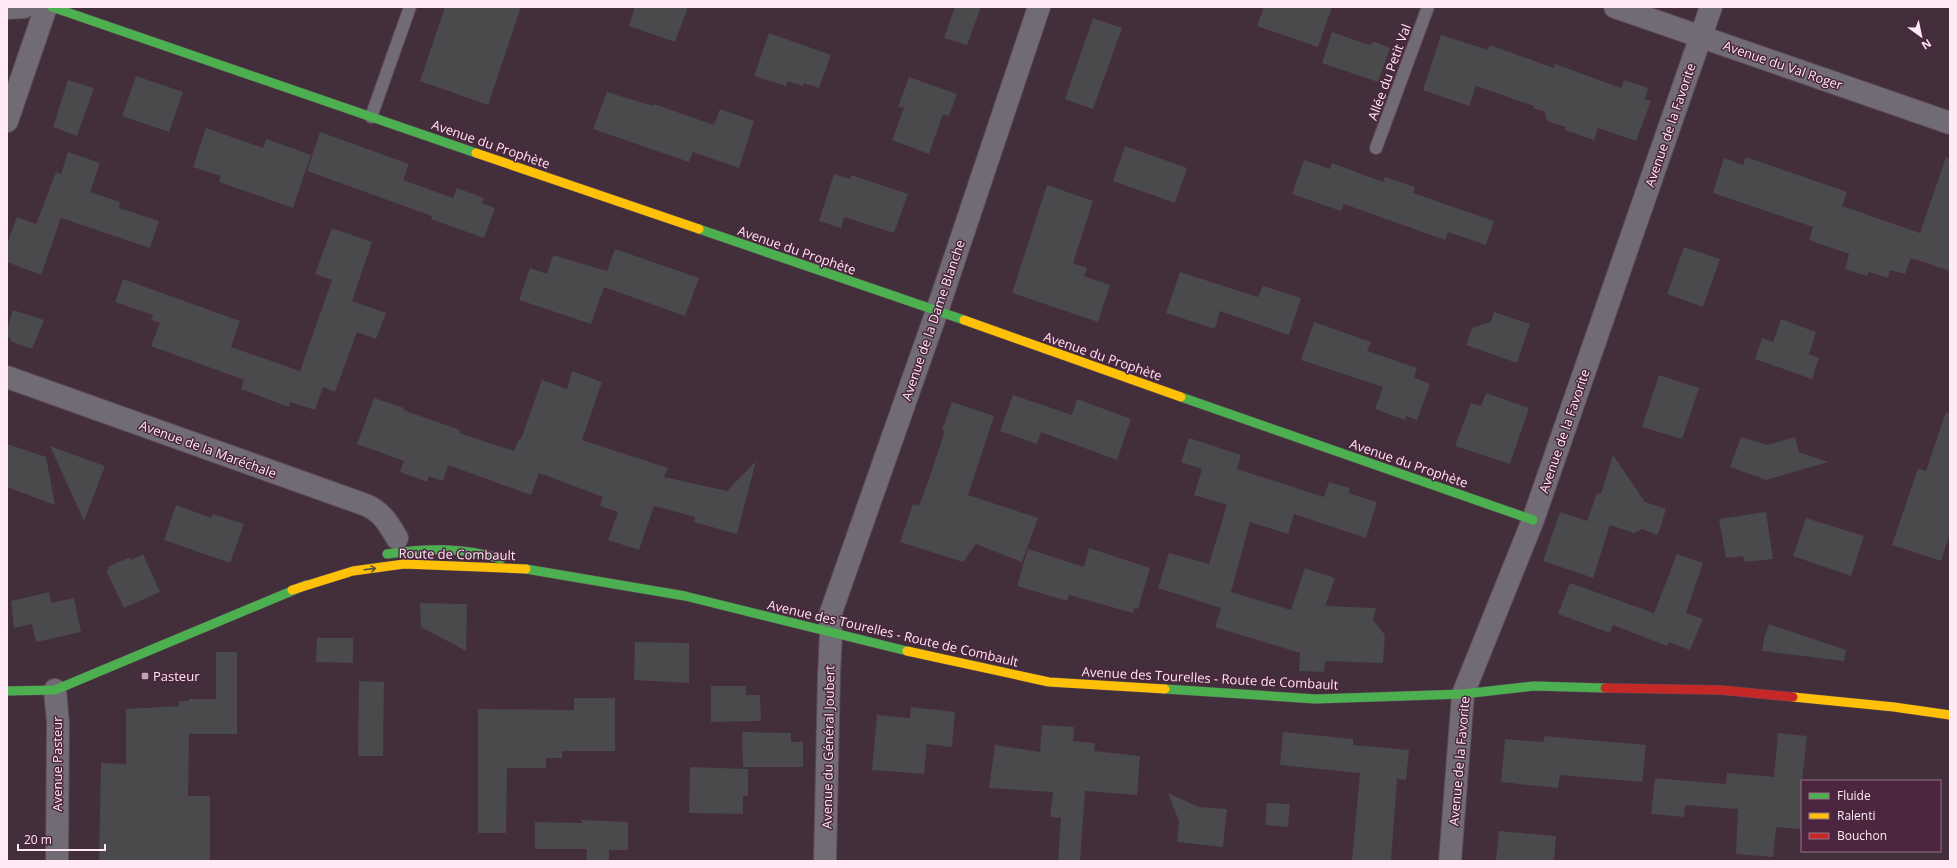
<svg xmlns="http://www.w3.org/2000/svg" width="1957" height="868" viewBox="0 0 1957 868" font-family="'Open Sans',sans-serif">
	<rect width="100%" height="100%" fill="#432e3b"/>
	<!-- building -->
	<path fill="#4a494b" d="M 445,7 L 521,7 L 488,105 L 420,81 Z
		M 635,7 L 688,7 L 675,42 L 629,26 Z
		M 955,7 L 981,7 L 967,45 L 944,38 Z
		M 1264,7 L 1332,7 L 1318,47 L 1257,26 Z
		M 1093,18 L 1122,28 L 1093,109 L 1065,99 Z
		M 1332,32 L 1369,45 L 1374,42 L 1390,48 L 1378,82 L 1322,63 Z
		M 769,33 L 831,55 L 819,88 L 804,83 L 803,86 L 788,81 L 786,86 L 754,76 Z
		M 1441,35 L 1488,50 L 1490,45 L 1554,68 L 1555,64 L 1621,88 L 1624,80 L 1648,88 L 1645,99 L 1651,101 L 1636,141 L 1598,128 L 1594,140 L 1565,130 L 1566,127 L 1547,121 L 1545,112 L 1533,108 L 1534,106 L 1476,86 L 1469,106 L 1423,90 Z
		M 136,76 L 183,92 L 169,132 L 122,116 Z
		M 909,77 L 957,94 L 949,116 L 943,114 L 929,154 L 892,140 L 904,108 L 898,107 Z
		M 68,80 L 94,88 L 77,136 L 53,127 Z
		M 607,92 L 653,106 L 654,104 L 714,125 L 720,109 L 754,121 L 739,168 L 693,152 L 689,162 L 593,129 Z
		M 206,128 L 263,148 L 266,139 L 311,155 L 293,208 L 219,182 L 221,176 L 193,167 Z
		M 320,132 L 409,164 L 403,180 L 453,198 L 457,188 L 484,198 L 482,203 L 495,208 L 484,238 L 431,219 L 432,216 L 307,171 Z
		M 1125,146 L 1187,168 L 1175,203 L 1113,181 Z
		M 68,152 L 100,163 L 90,192 L 120,202 L 119,208 L 159,221 L 150,248 L 61,218 L 41,275 L 7,262 L 7,244 L 17,217 L 36,224 L 56,172 L 61,174 Z
		M 1746,157 L 1847,192 L 1842,206 L 1920,233 L 1946,157 L 1950,158 L 1950,271 L 1911,258 L 1905,274 L 1890,270 L 1888,278 L 1869,272 L 1867,276 L 1845,269 L 1849,254 L 1809,240 L 1813,227 L 1713,193 L 1724,158 L 1743,165 Z
		M 1304,160 L 1330,169 L 1332,163 L 1383,182 L 1385,177 L 1415,187 L 1413,193 L 1494,221 L 1486,245 L 1448,232 L 1445,240 L 1344,204 L 1341,211 L 1292,194 Z
		M 834,174 L 850,179 L 851,175 L 908,194 L 894,233 L 844,217 L 841,228 L 819,221 Z
		M 1047,185 L 1093,201 L 1073,263 L 1087,268 L 1084,276 L 1110,285 L 1098,322 L 1012,293 Z
		M 332,228 L 372,242 L 352,301 L 386,313 L 376,339 L 357,332 L 335,392 L 323,387 L 315,410 L 290,402 L 289,407 L 241,389 L 244,380 L 151,346 L 160,323 L 151,320 L 153,315 L 115,302 L 123,279 L 240,321 L 231,347 L 300,371 L 332,280 L 315,274 Z
		M 1684,247 L 1720,259 L 1703,307 L 1667,294 Z
		M 615,249 L 699,278 L 685,316 L 604,287 L 591,324 L 519,300 L 530,268 L 547,274 L 553,255 L 607,271 Z
		M 1180,272 L 1258,297 L 1263,286 L 1301,298 L 1289,335 L 1220,311 L 1215,329 L 1166,313 Z
		M 13,310 L 44,320 L 32,349 L 12,342 L 7,334 L 7,329 Z
		M 1494,312 L 1530,324 L 1517,363 L 1466,345 L 1472,328 L 1491,322 Z
		M 1781,319 L 1816,332 L 1809,354 L 1819,358 L 1812,379 L 1755,359 L 1762,338 L 1773,342 Z
		M 1314,322 L 1371,342 L 1367,351 L 1417,368 L 1414,378 L 1430,384 L 1417,420 L 1406,416 L 1405,420 L 1375,409 L 1383,387 L 1301,360 Z
		M 572,371 L 602,382 L 582,440 L 668,468 L 664,477 L 727,491 L 756,461 L 737,534 L 694,522 L 695,517 L 654,506 L 639,550 L 608,540 L 618,512 L 600,506 L 603,497 L 539,473 L 531,495 L 448,465 L 443,481 L 429,476 L 427,482 L 400,472 L 404,461 L 357,444 L 374,398 L 404,408 L 403,410 L 460,430 L 459,433 L 514,451 L 519,439 L 521,439 L 542,380 L 567,389 Z
		M 1659,375 L 1699,388 L 1682,439 L 1642,427 Z
		M 1486,393 L 1529,408 L 1510,464 L 1455,446 L 1471,403 L 1481,406 Z
		M 1013,395 L 1072,415 L 1077,399 L 1131,419 L 1117,460 L 1041,432 L 1037,444 L 1000,431 Z
		M 952,402 L 994,416 L 968,495 L 1038,518 L 1022,562 L 976,544 L 963,562 L 900,542 L 913,504 L 919,506 L 928,482 L 945,431 L 942,430 Z
		M 1946,412 L 1950,413 L 1950,533 L 1941,561 L 1892,545 L 1918,468 L 1926,471 Z
		M 1741,437 L 1767,445 L 1795,437 L 1799,452 L 1828,462 L 1766,480 L 1730,467 Z
		M 1189,438 L 1241,455 L 1237,469 L 1324,497 L 1329,482 L 1350,488 L 1348,493 L 1377,502 L 1366,538 L 1294,514 L 1288,534 L 1250,522 L 1231,592 L 1291,610 L 1305,568 L 1335,578 L 1325,606 L 1376,608 L 1373,620 L 1385,635 L 1383,663 L 1325,661 L 1324,672 L 1299,671 L 1300,653 L 1215,627 L 1221,608 L 1158,588 L 1169,553 L 1209,564 L 1227,505 L 1194,495 L 1202,469 L 1181,462 Z
		M 7,444 L 46,457 L 55,505 L 7,487 Z
		M 50,446 L 105,466 L 84,521 Z
		M 1613,455 L 1645,502 L 1666,509 L 1658,535 L 1642,529 L 1634,533 L 1610,525 L 1593,578 L 1543,561 L 1560,512 L 1587,521 L 1597,493 L 1601,494 Z
		M 176,505 L 211,518 L 213,514 L 244,524 L 230,563 L 164,540 Z
		M 1766,512 L 1773,559 L 1744,562 L 1743,556 L 1726,558 L 1719,519 Z
		M 1806,518 L 1864,536 L 1851,576 L 1793,556 Z
		M 1089,548 L 1150,568 L 1138,609 L 1134,608 L 1133,613 L 1069,595 L 1067,601 L 1017,586 L 1028,549 L 1084,567 Z
		M 143,554 L 160,592 L 124,608 L 106,570 L 109,569 L 108,567 L 130,557 L 131,560 Z
		M 1677,554 L 1703,563 L 1686,613 L 1703,619 L 1690,650 L 1669,642 L 1667,646 L 1613,625 L 1610,633 L 1558,614 L 1570,583 L 1654,613 Z
		M 49,592 L 51,603 L 74,598 L 81,632 L 36,642 L 32,624 L 14,628 L 11,601 Z
		M 420,603 L 467,604 L 466,651 L 421,627 Z
		M 1769,624 L 1846,650 L 1844,661 L 1762,651 L 1764,638 Z
		M 317,638 L 353,638 L 353,663 L 316,662 Z
		M 635,642 L 689,643 L 689,683 L 634,680 Z
		M 216,652 L 237,652 L 237,734 L 189,734 L 188,796 L 210,796 L 210,861 L 99,861 L 101,763 L 126,764 L 126,709 L 179,706 L 179,701 L 189,701 L 189,699 L 216,699 Z
		M 359,681 L 384,682 L 383,756 L 358,756 Z
		M 711,686 L 746,686 L 746,695 L 760,695 L 761,721 L 711,722 Z
		M 574,698 L 615,698 L 615,751 L 562,751 L 562,758 L 546,758 L 546,768 L 507,768 L 506,833 L 478,833 L 478,709 L 574,710 Z
		M 911,707 L 955,712 L 952,747 L 927,744 L 924,774 L 872,770 L 877,715 L 910,718 Z
		M 1042,725 L 1074,727 L 1073,741 L 1095,743 L 1094,751 L 1140,756 L 1137,795 L 1085,791 L 1080,861 L 1058,861 L 1061,818 L 1050,817 L 1053,792 L 989,788 L 995,745 L 1040,752 Z
		M 742,732 L 791,733 L 791,742 L 803,742 L 803,767 L 743,767 Z
		M 1283,732 L 1353,739 L 1353,745 L 1409,750 L 1406,780 L 1397,779 L 1391,861 L 1352,861 L 1360,773 L 1280,765 Z
		M 1778,733 L 1807,736 L 1802,781 L 1802,829 L 1776,827 L 1773,857 L 1736,854 L 1738,809 L 1685,805 L 1684,817 L 1651,814 L 1655,778 L 1726,784 L 1727,773 L 1774,777 Z
		M 1544,736 L 1646,745 L 1642,782 L 1560,775 L 1558,788 L 1501,782 L 1505,739 L 1544,742 Z
		M 690,767 L 748,769 L 748,796 L 743,796 L 743,814 L 689,813 Z
		M 1168,793 L 1199,807 L 1227,809 L 1223,847 L 1177,842 L 1179,821 Z
		M 1267,803 L 1290,804 L 1288,827 L 1265,825 Z
		M 582,820 L 628,822 L 628,850 L 609,850 L 609,861 L 586,861 L 587,849 L 535,849 L 535,822 L 582,823 Z
		M 1499,831 L 1556,836 L 1554,861 L 1496,861 Z"/>
	<g fill="none" stroke-linecap="round" stroke-linejoin="round">
		<!-- lane casing -->
		<g stroke="#5b4a54" stroke-width="14">
			<path id="lane" d="M 371,117 L 410,7
				M 1376,148 L 1428,7"/>
		</g>
		<!-- street casing -->
		<g stroke="#5b4a54" stroke-width="24">
			<path id="street" d="M 1615,7 L 1950,123
				M 7,8 L 24,7
				M 7,121 L 46,7
				M 7,377 L 366,505 C 382,512 388,523 397,538
				M 55,690 L 58,723 L 57,861
				M 825,861 L 829,675 L 831,632 L 830,615 L 937,311 L 1039,7
				M 1450,861 L 1463,694 L 1533,520 L 1711,7"/>
		</g>
		<!-- fast casing -->
		<g stroke="#5b4a54" stroke-width="10">
			<path id="fast" d="M 52,7 L 476,153
				M 699,229 L 964,320
				M 1181,397 L 1533,520
				M 387,554 C 426,548 463,547 501,559
				M 526,569 L 685,596 L 907,651
				M 1165,689 L 1316,699 L 1463,694 L 1534,686 L 1605,688
				M 7,691 L 55,690 L 306,585"/>
		</g>
		<!-- slow casing -->
		<g stroke="#5b4a54" stroke-width="10">
			<path id="slow" d="M 476,153 L 699,229
				M 964,320 L 1181,397
				M 292,590 L 353,571 L 404,564 L 526,569
				M 907,651 L 1049,682 L 1165,689
				M 1793,697 L 1894,707 L 1950,715"/>
		</g>
		<!-- jam casing -->
		<g stroke="#5b4a54" stroke-width="10">
			<path id="jam" d="M 1605,688 L 1721,690 L 1793,697"/>
		</g>
		<!-- lane -->
		<use href="#lane" stroke="#716b76" stroke-width="12"/>
		<!-- street -->
		<use href="#street" stroke="#716b76" stroke-width="22"/>
		<!-- fast -->
		<use href="#fast" stroke="#4caf50" stroke-width="9"/>
		<!-- slow -->
		<use href="#slow" stroke="#ffc107" stroke-width="9"/>
		<!-- jam -->
		<use href="#jam" stroke="#c62828" stroke-width="9"/>
	</g>
	<!-- one-way arrows -->
	<defs><path id="oneway-shaft" d="M-6 0H5M1.5-3L5.5 0L1.5 3" fill="none" stroke-width="1.6" stroke-linecap="round" stroke-linejoin="round"/></defs>
	<use stroke="#4c5544" href="#oneway-shaft" transform="translate(370 569) rotate(-7)"/>
	<!-- markers -->
	<rect fill="#bda8b4" stroke="#4c253e" stroke-width="1.5" x="141" y="672" width="8" height="8" rx="2"/>
	<g text-anchor="middle" stroke-width="3" stroke-linejoin="round" paint-order="stroke">
		<!-- street labels -->
		<g font-size="13" fill="#fee9f5" stroke="#4c253e">
			<text transform="translate(1783 65) rotate(19)" y="5">Avenue du Val Roger</text>
			<text transform="translate(1389 72) rotate(-70)" y="5">Allée du Petit Val</text>
			<text transform="translate(1670 125) rotate(-71)" y="5">Avenue de la Favorite</text>
			<text transform="translate(491 144) rotate(19)" y="5">Avenue du Prophète</text>
			<text transform="translate(797 250) rotate(19)" y="5">Avenue du Prophète</text>
			<text transform="translate(933 320) rotate(-71)" y="5">Avenue de la Dame Blanche</text>
			<text transform="translate(1103 356) rotate(19)" y="5">Avenue du Prophète</text>
			<text transform="translate(1564 431) rotate(-71)" y="5">Avenue de la Favorite</text>
			<text transform="translate(208 449) rotate(20)" y="5">Avenue de la Maréchale</text>
			<text transform="translate(1409 463) rotate(19)" y="5">Avenue du Prophète</text>
			<text transform="translate(457 554) rotate(1)" y="5">Route de Combault</text>
			<text transform="translate(893 633) rotate(13)" y="5">Avenue des Tourelles - Route de Combault</text>
			<text transform="translate(1210 678) rotate(3)" y="5">Avenue des Tourelles - Route de Combault</text>
			<text transform="translate(828 747) rotate(-89)" y="5">Avenue du Général Joubert</text>
			<text transform="translate(1459 761) rotate(-85)" y="5">Avenue de la Favorite</text>
			<text transform="translate(57 764) rotate(-90)" y="5">Avenue Pasteur</text>
		</g>
		<!-- poi labels -->
		<g font-size="13" fill="#fee9f5" stroke="#4c253e" text-anchor="start">
			<text x="153" y="681">Pasteur</text>
		</g>
	</g>
	<!-- border -->
	<rect width="1957" height="868" fill="none" stroke="#fee9f5" stroke-width="16"/>
	<!-- legend -->
	<rect x="1801" y="780" width="140" height="72" fill="#4c253e" stroke="#937387"/>
	<rect x="1809" y="793" width="20" height="6" fill="#4caf50" stroke="#937387"/>
	<text x="1837" y="800" font-size="12" fill="#fee9f5">Fluide</text>
	<rect x="1809" y="813" width="20" height="6" fill="#ffc107" stroke="#937387"/>
	<text x="1837" y="820" font-size="12" fill="#fee9f5">Ralenti</text>
	<rect x="1809" y="833" width="20" height="6" fill="#c62828" stroke="#937387"/>
	<text x="1837" y="840" font-size="12" fill="#fee9f5">Bouchon</text>
	<!-- north arrow -->
	<g transform="translate(1921 36) rotate(147)" stroke="#4c253e" stroke-width="3" paint-order="stroke">
	<path d="M0-3L7 15L0 10L-7 15Z" fill="#fee9f5"/>
	<text y="-6" font-size="11" font-weight="bold" text-anchor="middle" fill="#fee9f5">N</text>
	</g>
	<!-- scale -->
	<path d="M18 844v6h87v-6" fill="none" stroke="#fee9f5" stroke-width="2"/>
	<text x="24" y="844" font-size="12" fill="#fee9f5" stroke="#4c253e" stroke-width="3" paint-order="stroke">20 m</text>
</svg>
